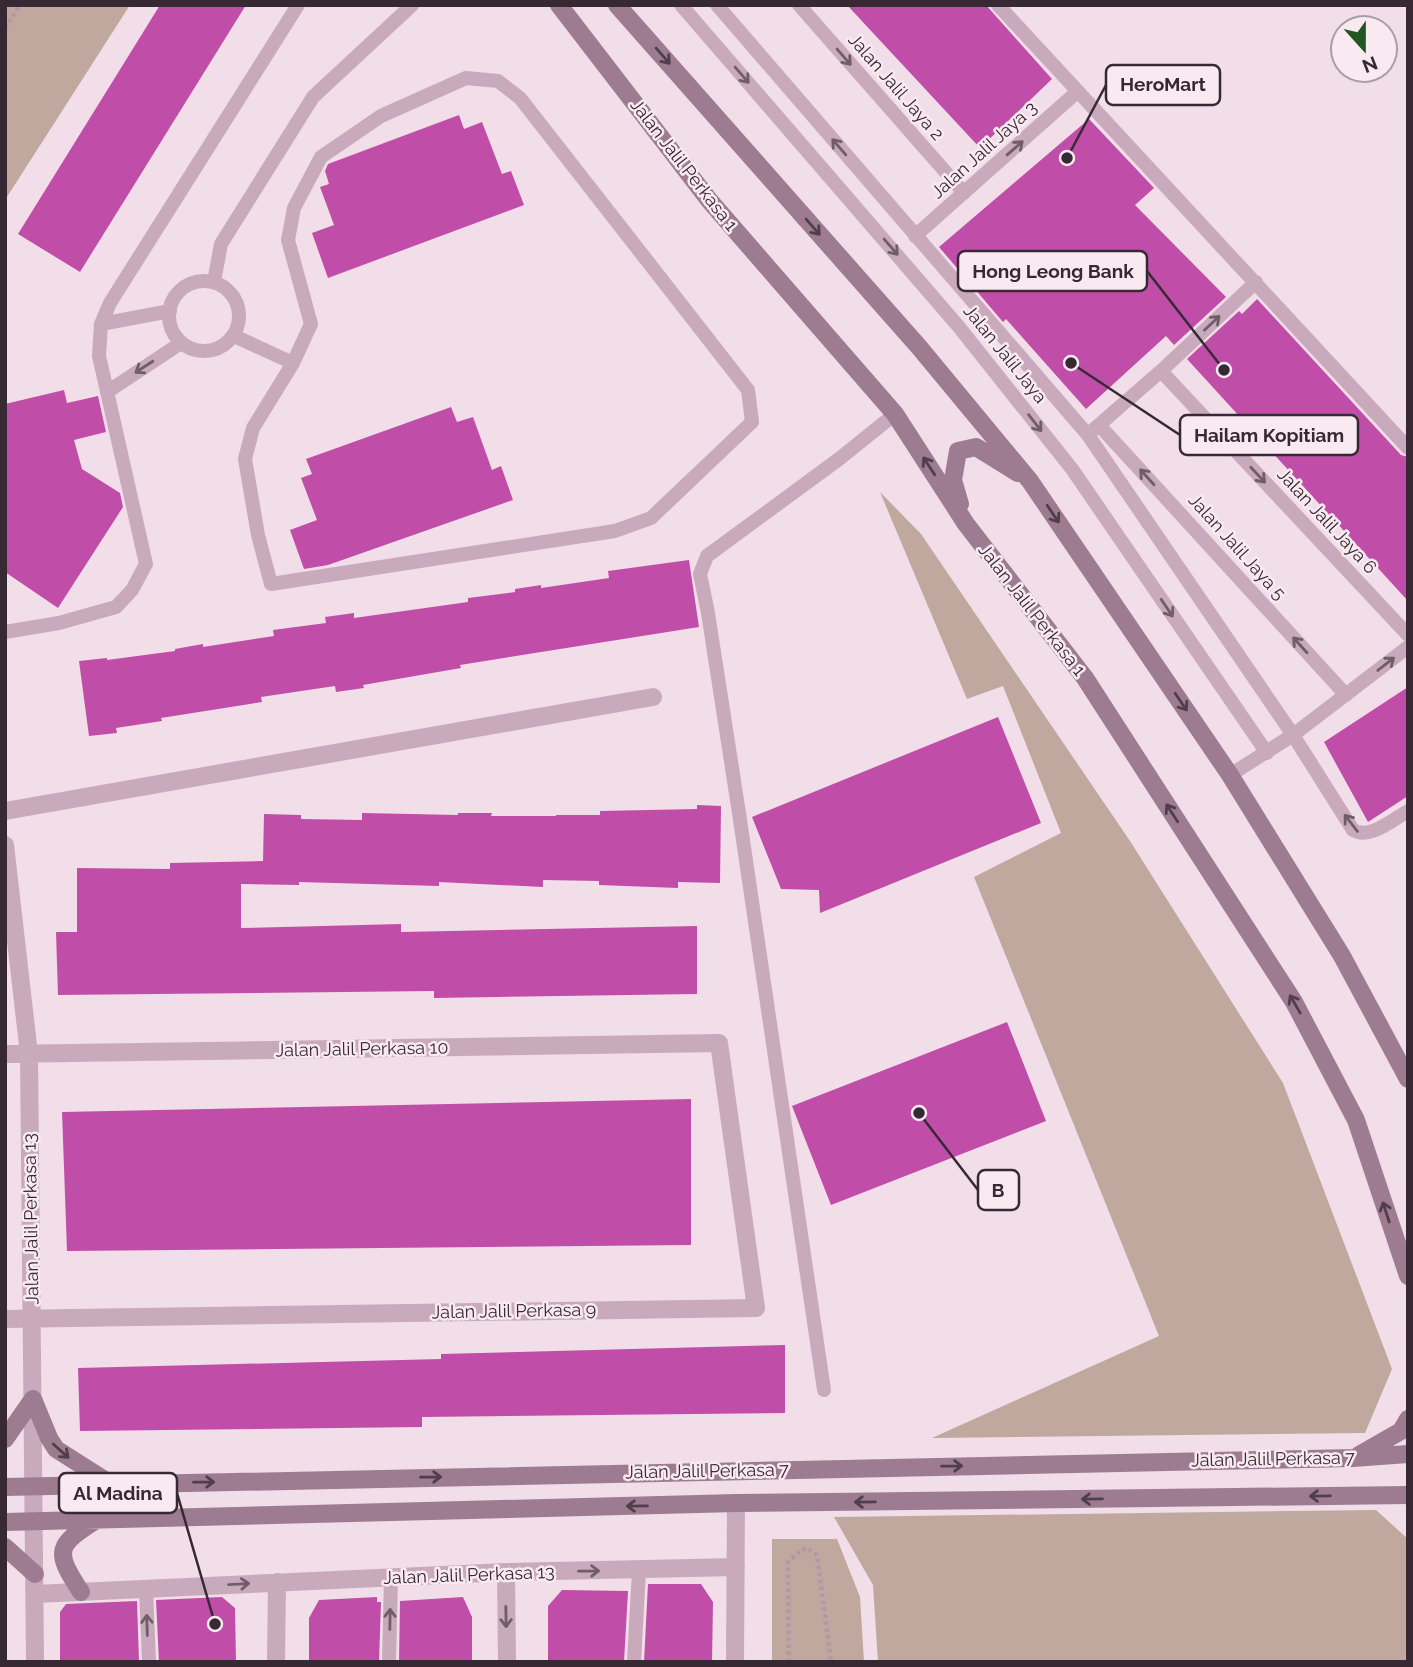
<svg xmlns="http://www.w3.org/2000/svg" width="1413" height="1667" viewBox="0 0 1413 1667" font-family="Raleway,sans-serif">
	<rect width="100%" height="100%" fill="#f1dee8"/>
	<!-- green -->
	<path fill="#c0a89f" d="M 5,5 L 130,5 L 5,200 Z
		M 880,492 L 921,534 L 1130,841 L 1283,1083 L 1392,1369 L 1365,1433 L 932,1438 L 1159,1336 L 974,877 L 1061,833 L 1003,686 L 967,699 Z
		M 1376,1510 L 1408,1539 L 1408,1662 L 878,1662 L 873,1585 L 834,1517 Z
		M 772,1539 L 837,1539 L 860,1597 L 864,1662 L 772,1662 Z"/>
	<!-- building -->
	<path fill="#c04ea9" d="M 160,5 L 246,5 L 80,272 L 18,234 Z
		M 847,5 L 986,5 L 1052,79 L 980,148 Z
		M 459,115 L 464,129 L 482,122 L 502,174 L 511,171 L 524,205 L 328,278 L 312,233 L 334,225 L 320,187 L 329,184 L 325,171 L 328,164 Z
		M 1089,119 L 1154,188 L 1135,205 L 1226,297 L 1174,345 L 1166,336 L 1086,409 L 1006,319 L 1003,322 L 939,247 Z
		M 1257,299 L 1401,455 L 1408,457 L 1408,601 L 1187,359 L 1239,311 L 1242,314 Z
		M 64,390 L 67,403 L 98,396 L 106,432 L 74,440 L 82,469 L 120,493 L 123,507 L 58,608 L 5,572 L 5,404 Z
		M 451,407 L 457,422 L 473,417 L 492,470 L 501,466 L 513,500 L 328,565 L 304,569 L 290,530 L 317,520 L 301,478 L 312,474 L 306,459 Z
		M 689,560 L 699,627 L 460,665 L 461,668 L 363,685 L 364,688 L 336,692 L 335,686 L 261,697 L 262,702 L 161,718 L 162,721 L 116,728 L 117,733 L 89,736 L 79,661 L 107,658 L 107,660 L 175,651 L 175,649 L 203,644 L 203,647 L 274,636 L 273,630 L 326,623 L 325,617 L 354,613 L 354,618 L 468,602 L 468,598 L 515,592 L 515,589 L 541,585 L 541,588 L 609,578 L 608,571 Z
		M 1408,687 L 1408,796 L 1368,822 L 1324,742 Z
		M 998,717 L 1041,823 L 820,913 L 819,890 L 781,889 L 752,817 Z
		M 697,805 L 721,806 L 720,883 L 678,882 L 678,888 L 599,885 L 599,881 L 543,880 L 543,887 L 439,882 L 439,886 L 299,882 L 299,885 L 241,884 L 241,928 L 401,924 L 401,932 L 697,926 L 697,994 L 434,998 L 434,991 L 58,995 L 56,932 L 77,932 L 77,868 L 170,869 L 170,863 L 263,861 L 264,814 L 301,815 L 301,819 L 362,820 L 362,813 L 458,815 L 458,813 L 492,813 L 491,816 L 556,816 L 556,815 L 600,815 L 600,811 L 697,809 Z
		M 1007,1022 L 1046,1121 L 831,1205 L 792,1106 Z
		M 691,1099 L 691,1245 L 67,1251 L 62,1112 Z
		M 785,1345 L 785,1413 L 422,1417 L 422,1427 L 80,1431 L 78,1368 L 441,1359 L 441,1354 Z
		M 648,1584 L 701,1584 L 713,1602 L 712,1662 L 644,1662 Z
		M 562,1590 L 628,1591 L 624,1662 L 548,1662 L 548,1606 Z
		M 222,1597 L 235,1608 L 236,1662 L 159,1662 L 156,1600 Z
		M 377,1597 L 377,1602 L 381,1602 L 379,1662 L 309,1662 L 309,1618 L 319,1600 Z
		M 463,1597 L 472,1617 L 472,1662 L 399,1662 L 400,1601 Z
		M 137,1601 L 139,1662 L 60,1662 L 60,1612 L 66,1604 Z"/>
	<g fill="none" stroke-linecap="round" stroke-linejoin="round">
		<!-- path -->
		<path stroke="#b595a8" stroke-width="4.5" stroke-dasharray="3.5 3.5" stroke-linecap="butt" d="M 5,28 L 20,5
			M 789,1662 L 788,1562 L 800,1551 L 807,1548 L 817,1555 L 831,1662"/>
		<!-- lane -->
		<path stroke="#c9aabc" stroke-width="14" d="M 681,5 L 959,327 L 1072,469 L 1267,753
			M 717,5 L 1088,435 L 1293,735 L 1353,830 C 1370,840 1392,820 1408,811
			M 799,5 L 964,193
			M 998,5 L 1408,448
			M 466,78 L 498,81 L 520,98 L 748,390 L 752,422 L 651,518 L 615,531 L 271,584 L 258,535 L 245,459 L 253,428 L 293,363 L 311,324 L 288,240 L 294,208 L 321,157 L 381,116 Z
			M 915,236 L 1077,92
			M169 316a35 35 0 1 1 70 0a35 35 0 1 1-70 0Z
			M 214,282 L 221,244 L 313,97 L 412,5
			M 101,324 L 170,311
			M 234,336 L 293,363
			M 1161,371 L 1408,635
			M 107,392 L 181,343
			M 1099,425 L 1346,695
			M 1092,431 L 1161,371 L 1256,282
			M 5,632 L 59,623 L 116,607 L 132,590 L 146,564 L 99,356 L 101,324 L 110,303 L 298,5
			M 1230,775 L 1293,735 L 1408,647
			M 824,1390 L 739,813 L 708,613 L 700,574 L 707,556 L 839,459 L 895,414
			M 146,1589 L 149,1662
			M 389,1662 L 391,1577
			M 634,1662 L 639,1570"/>
		<!-- street -->
		<path stroke="#c9aabc" stroke-width="18" d="M 5,811 L 653,697
			M 5,845 L 29,1054 L 35,1662
			M 5,1054 L 719,1043 L 756,1308 L 5,1319
			M 506,1572 L 507,1662
			M 35,1594 L 506,1572 L 736,1567
			M 276,1662 L 277,1582
			M 735,1662 L 736,1503"/>
		<!-- secondary -->
		<path stroke="#9d7c92" stroke-width="18" d="M 559,5 L 709,200 L 895,414 L 966,524 L 1085,678 L 1294,1002 L 1356,1120 L 1408,1276
			M 617,5 L 919,347 L 1030,481 L 1230,775 L 1342,956 L 1408,1079
			M 960,504 L 953,480 L 958,451 L 976,447 L 1018,473
			M 33,1399 L 49,1438 L 56,1449 L 111,1484
			M 5,1439 L 33,1399
			M 1359,1455 L 1401,1431 L 1408,1419
			M 5,1487 L 1353,1458 L 1408,1454
			M 5,1522 L 736,1503 L 1408,1495
			M 5,1547 L 35,1574
			M 81,1592 C 53,1550 57,1545 98,1519"/>
	</g>
	<!-- one-way arrows -->
	<defs><path id="oneway-shaft" d="M-6 0H5M1.5-3L5.5 0L1.5 3" fill="none" stroke-width="1.6" stroke-linecap="round" stroke-linejoin="round" transform="scale(1.75)"/></defs>
	<g stroke="#503e4b">
		<use href="#oneway-shaft" transform="translate(663 56) rotate(49)"/>
		<use href="#oneway-shaft" transform="translate(813 227) rotate(49)"/>
		<use href="#oneway-shaft" transform="translate(929 466) rotate(-123)"/>
		<use href="#oneway-shaft" transform="translate(1053 514) rotate(56)"/>
		<use href="#oneway-shaft" transform="translate(1181 702) rotate(56)"/>
		<use href="#oneway-shaft" transform="translate(1172 813) rotate(-123)"/>
		<use href="#oneway-shaft" transform="translate(1295 1004) rotate(-120)"/>
		<use href="#oneway-shaft" transform="translate(1386 1212) rotate(-108)"/>
		<use href="#oneway-shaft" transform="translate(61 1451) rotate(42)"/>
		<use href="#oneway-shaft" transform="translate(952 1466) rotate(-1)"/>
		<use href="#oneway-shaft" transform="translate(431 1477) rotate(-1)"/>
		<use href="#oneway-shaft" transform="translate(204 1482) rotate(-1)"/>
		<use href="#oneway-shaft" transform="translate(1320 1496) rotate(179)"/>
		<use href="#oneway-shaft" transform="translate(1092 1499) rotate(179)"/>
		<use href="#oneway-shaft" transform="translate(865 1502) rotate(179)"/>
		<use href="#oneway-shaft" transform="translate(637 1506) rotate(179)"/>
	</g>
	<g stroke="#715d6a">
		<use href="#oneway-shaft" transform="translate(844 57) rotate(49)"/>
		<use href="#oneway-shaft" transform="translate(742 75) rotate(49)"/>
		<use href="#oneway-shaft" transform="translate(839 147) rotate(-131)"/>
		<use href="#oneway-shaft" transform="translate(1015 148) rotate(-41)"/>
		<use href="#oneway-shaft" transform="translate(891 247) rotate(49)"/>
		<use href="#oneway-shaft" transform="translate(1212 323) rotate(-43)"/>
		<use href="#oneway-shaft" transform="translate(144 367) rotate(147)"/>
		<use href="#oneway-shaft" transform="translate(1035 423) rotate(52)"/>
		<use href="#oneway-shaft" transform="translate(1258 475) rotate(47)"/>
		<use href="#oneway-shaft" transform="translate(1147 477) rotate(-132)"/>
		<use href="#oneway-shaft" transform="translate(1167 608) rotate(56)"/>
		<use href="#oneway-shaft" transform="translate(1300 645) rotate(-132)"/>
		<use href="#oneway-shaft" transform="translate(1386 664) rotate(-38)"/>
		<use href="#oneway-shaft" transform="translate(1351 823) rotate(-128)"/>
		<use href="#oneway-shaft" transform="translate(589 1571) rotate(-1)"/>
		<use href="#oneway-shaft" transform="translate(239 1584) rotate(-3)"/>
		<use href="#oneway-shaft" transform="translate(506 1617) rotate(89)"/>
		<use href="#oneway-shaft" transform="translate(390 1619) rotate(-89)"/>
		<use href="#oneway-shaft" transform="translate(147 1625) rotate(-92)"/>
	</g>
	<g text-anchor="middle" stroke-width="5" stroke-linejoin="round" paint-order="stroke">
		<!-- street labels -->
		<g font-size="18" fill="#372933" stroke="#f9eaf2">
			<text transform="translate(896 87) rotate(49)" y="6">Jalan Jalil Jaya 2</text>
			<text transform="translate(984 150) rotate(-42)" y="6">Jalan Jalil Jaya 3</text>
			<text transform="translate(684 165) rotate(52)" y="6">Jalan Jalil Perkasa 1</text>
			<text transform="translate(1005 354) rotate(51)" y="6">Jalan Jalil Jaya</text>
			<text transform="translate(1327 521) rotate(47)" y="6">Jalan Jalil Jaya 6</text>
			<text transform="translate(1237 547) rotate(48)" y="6">Jalan Jalil Jaya 5</text>
			<text transform="translate(1032 610) rotate(52)" y="6">Jalan Jalil Perkasa 1</text>
			<text transform="translate(362 1049) rotate(-1)" y="6">Jalan Jalil Perkasa 10</text>
			<text transform="translate(31 1219) rotate(-91)" y="6">Jalan Jalil Perkasa 13</text>
			<text transform="translate(514 1311) rotate(-1)" y="6">Jalan Jalil Perkasa 9</text>
			<text transform="translate(1273 1459) rotate(-1)" y="6">Jalan Jalil Perkasa 7</text>
			<text transform="translate(707 1471) rotate(-1)" y="6">Jalan Jalil Perkasa 7</text>
			<text transform="translate(469 1575) rotate(-2)" y="6">Jalan Jalil Perkasa 13</text>
		</g>
	</g>
	<!-- callouts -->
	<path fill="none" stroke="#372933" stroke-width="2.5" d="M1067 158L1106 85M1224 370L1147 271M1071 363L1180 435M919 1113L978 1190M215 1624L177 1493"/>
	<g fill="#372933" stroke="#f9eaf2" stroke-width="2.5">
		<circle cx="1067" cy="158" r="7"/>
		<circle cx="1224" cy="370" r="7"/>
		<circle cx="1071" cy="363" r="7"/>
		<circle cx="919" cy="1113" r="7"/>
		<circle cx="215" cy="1624" r="7"/>
	</g>
	<g fill="#f9eaf2" stroke="#372933" stroke-width="2.5">
		<rect x="1106" y="65" width="114" height="40" rx="7"/>
		<rect x="958" y="251" width="189" height="40" rx="7"/>
		<rect x="1180" y="415" width="178" height="40" rx="7"/>
		<rect x="978" y="1170" width="41" height="40" rx="7"/>
		<rect x="59" y="1473" width="118" height="40" rx="7"/>
	</g>
	<g font-size="19" text-anchor="middle" font-weight="bold" fill="#372933">
		<text x="1163" y="91">HeroMart</text>
		<text x="1053" y="278">Hong Leong Bank</text>
		<text x="1269" y="442">Hailam Kopitiam</text>
		<text x="998" y="1197">B</text>
		<text x="118" y="1500">Al Madina</text>
	</g>
	<!-- border -->
	<rect width="1413" height="1667" fill="none" stroke="#372933" stroke-width="14"/>
	<!-- north arrow -->
	<g transform="translate(1364 49) rotate(159)"><circle r="33" fill="#f9eaf2" stroke="#ab9da6" stroke-width="2"/>
	<path d="M0-5L12 26L0 18L-12 26Z" fill="#215622"/>
	<text y="-10" font-size="19" font-weight="bold" text-anchor="middle" fill="#372933">N</text>
	</g>
</svg>
